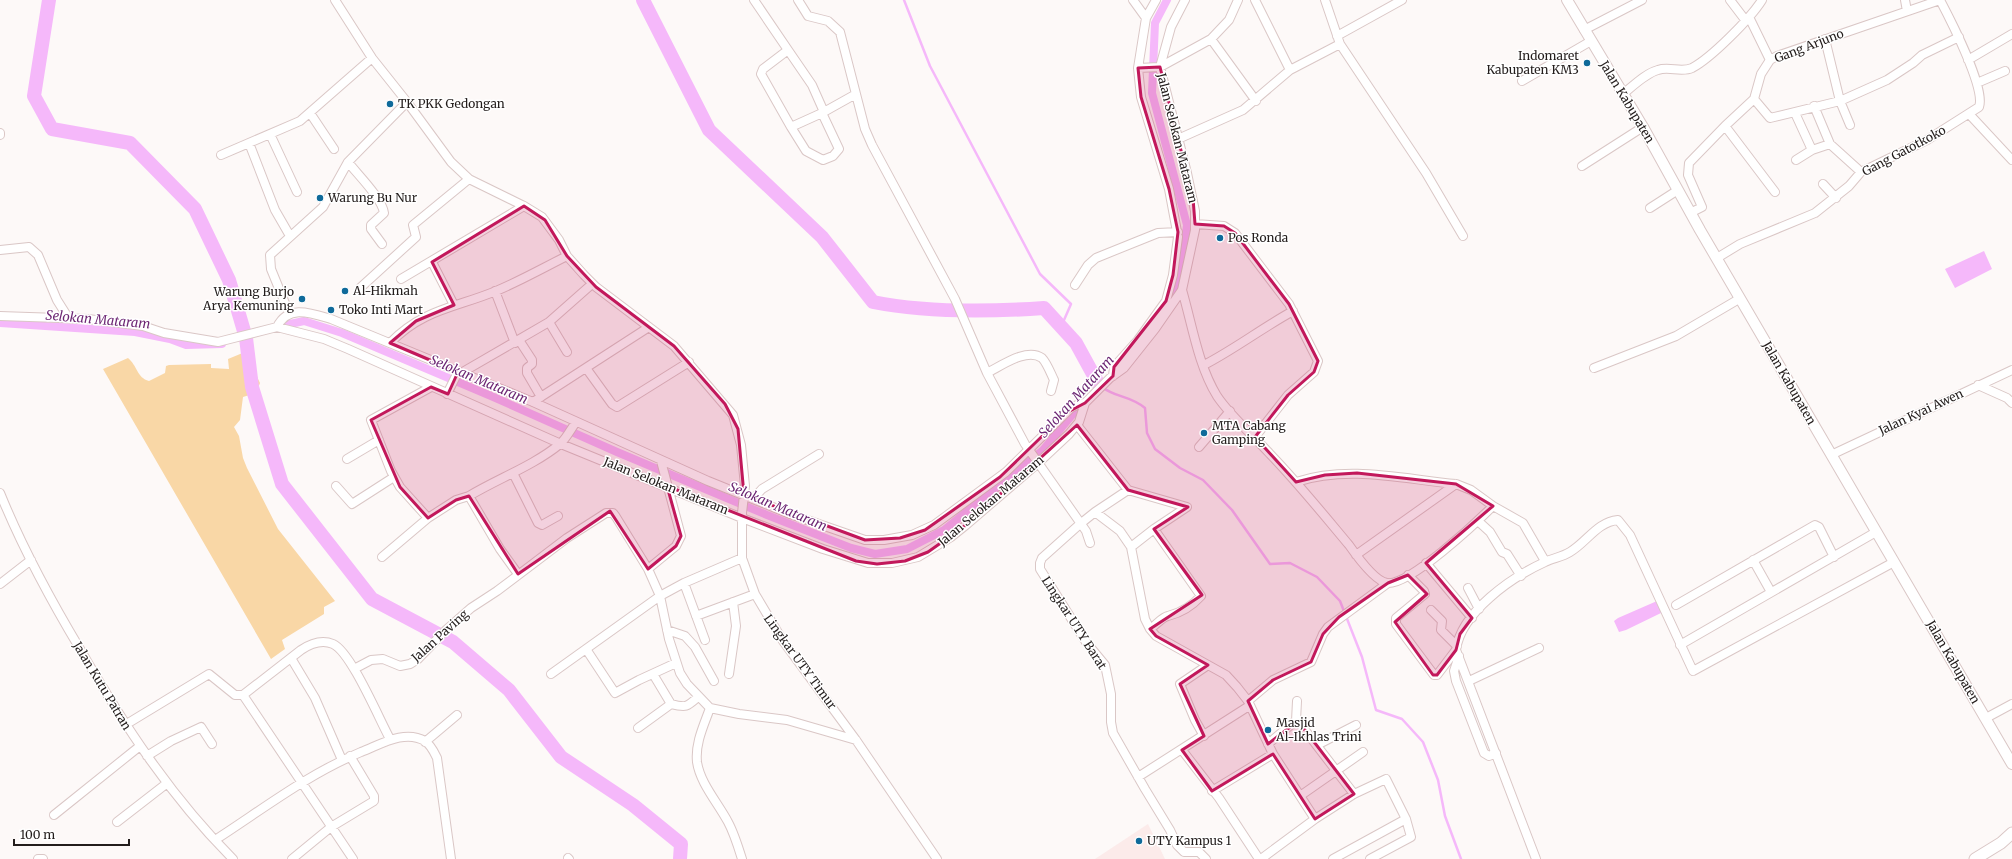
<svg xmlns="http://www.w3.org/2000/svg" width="2012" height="859" viewBox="0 0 2012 859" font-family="Merriweather,serif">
	<rect width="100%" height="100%" fill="#fdf9f8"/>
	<!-- built -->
	<path fill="#fcebea" d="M 1148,824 L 1165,859 L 1095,859 Z"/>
	<!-- green -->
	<path fill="#f9d7a6" d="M 245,352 L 248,353 C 255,362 254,372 260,383 L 256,393 L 243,397 L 240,420 L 234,427 L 239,436 L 243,458 L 247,468 L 278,529 L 335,601 L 324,607 L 324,614 L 282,640 L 285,649 L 271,659 L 103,369 L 128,358 C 137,365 137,378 149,381 L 165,373 L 166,366 L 169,365 L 211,364 L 211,368 L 229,369 L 228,359 Z"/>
	<!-- water -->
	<path fill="#f5b8fa" d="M 1984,251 L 1992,269 L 1955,288 L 1945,269 Z
		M 1657,601 L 1661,613 L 1626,630 L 1619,632 L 1614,621 L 1618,618 Z"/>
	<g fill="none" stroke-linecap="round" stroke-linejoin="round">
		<!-- stream -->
		<path stroke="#f5b8fa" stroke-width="2.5" d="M 904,0 L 930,66 L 1040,274 L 1071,304 L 1061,327
			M 1102,387 C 1116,398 1129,395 1145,408 L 1147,433 L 1155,449 L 1180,468 L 1203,480 L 1232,510 L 1270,564 L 1290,563 L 1317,577 L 1340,601 L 1362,657 L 1376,710 L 1402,719 L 1423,742 L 1438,780 L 1445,816 L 1461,859"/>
		<!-- canal -->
		<path stroke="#f5b8fa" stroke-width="8" d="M 1167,0 L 1155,23 L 1152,93 L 1187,225 L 1182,268 L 1167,306
			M 0,323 L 135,332 L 170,339 L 186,345 L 222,344
			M 276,327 L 304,321 L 342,333 L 491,396 L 617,452 L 767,515 L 851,548 L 875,554 L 907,549 L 944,530 L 1043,450 L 1083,402"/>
		<!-- river -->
		<path stroke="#f5b8fa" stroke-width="14" d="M 49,0 L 34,96 L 52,129 L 130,143 L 195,209 L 229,280 L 246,338 L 252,387 L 282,484 L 372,599 L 453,642 L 509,690 L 561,757 L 633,805 L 681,844 L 680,859
			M 643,0 L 709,130 L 822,237 L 873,302 C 928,313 987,312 1044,308 L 1076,343 L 1099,385"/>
		<!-- minor casing -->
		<g stroke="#dac7c6" stroke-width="10">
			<path id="minor" d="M 335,0 L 372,58 L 407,102 L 451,162 L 469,179 L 524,206 L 542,217 L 559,240 L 567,256 L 584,275 L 596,287 L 674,346 L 733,415 L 741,445 L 745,486 L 742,513 L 742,558 L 755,594 L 783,641 L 856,740 L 937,859
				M 754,0 L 788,50 L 763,69 L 761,74 L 791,127 L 822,113 L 856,94
				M 798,0 L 808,16 L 828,21 L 840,32 L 865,129 L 872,145 L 955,299 L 987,373 L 1025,444 L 1086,531 L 1090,543
				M 1133,0 L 1146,18
				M 1255,0 L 1290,70
				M 1730,0 L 1746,21
				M 1905,0 L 1907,11
				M 1749,17 L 1770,60
				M 1584,30 L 1642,0
				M 1337,36 L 1402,0
				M 1211,39 L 1256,101
				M 1825,39 L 1840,101 L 1850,125
				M 1340,44 L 1426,173 L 1463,236
				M 788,50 L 812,85 L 824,112
				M 1968,60 L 2012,34
				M 1138,68 L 1160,67 L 1211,39 L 1229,20 L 1238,0
				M 1522,81 L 1591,41
				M 1977,83 L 2005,71
				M 1623,94 C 1633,86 1646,73 1658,70 C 1669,66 1681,73 1692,68 C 1711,58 1750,19 1762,0
				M 1754,99 L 1770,118 L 1840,101 L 1887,80 L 1913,63 L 1922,55 L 1959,37
				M 1814,106 L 1830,144 L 1861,172
				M 310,113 L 334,149
				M 1795,113 L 1812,150
				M 1970,115 L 2012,160
				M 1725,126 L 1775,192
				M 791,127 L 806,151 L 823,160 L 833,156 L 839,149 L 822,113
				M 0,133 L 0,135
				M 270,134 L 297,192
				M 1178,139 L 1243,110 L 1290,70 L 1340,44 L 1325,0
				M 249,143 L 275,210 L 290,236
				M 221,155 L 300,121 L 372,58
				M 1796,160 L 1812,150 L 1830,144
				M 348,162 C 357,174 382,198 384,213 L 371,225 L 371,229 L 382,244
				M 1582,166 L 1643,127
				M 1823,184 L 1836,198
				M 1650,208 L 1678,190
				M 1690,213 L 1702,207 L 1688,175 L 1689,163 L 1725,126 L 1754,99 L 1761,74 L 1770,60 L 1777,56 L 1940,0
				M 1195,224 L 1224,226 L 1235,233 L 1289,304 L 1318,361 L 1314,372 L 1288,395 L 1255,437
				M 0,250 L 29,247 L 38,255 L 57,300 L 69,319
				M 1717,258 L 1740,244 L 1815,213 L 1849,186 L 1861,172 L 1927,140 L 1979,107 C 1986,89 1950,19 1940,0
				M 432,262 L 454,305
				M 401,279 L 524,206
				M 1075,285 L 1088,265 L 1096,258 L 1158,233 L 1178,232
				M 360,288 L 416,237 L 413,225 L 469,179
				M 1182,290 C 1192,324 1198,365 1217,396 C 1231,417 1253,435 1270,454 C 1298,483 1323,514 1349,545 C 1356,555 1375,581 1387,583 C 1409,586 1477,522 1493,506 L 1523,523 L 1545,561
				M 495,291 L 515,343
				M 289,313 L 271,269 L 270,255 L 323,207 L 348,162 L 407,102
				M 0,316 L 88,319 L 143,326 L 164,333 L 218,342 L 277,327 L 324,339 L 348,349 L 561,444 L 742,518 L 823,549 L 868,563 L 892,563 L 918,557 L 951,537 L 966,525 L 1037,464 L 1069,434 L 1079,422 L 1085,403 L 1110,378 L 1124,368 L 1155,329 L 1182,290 L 1195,230 L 1195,211 L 1187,173 L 1160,67 L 1171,27 L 1185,0
				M 549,322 L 567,352
				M 277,327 C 288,304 311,313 331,319 L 533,402 L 708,481 L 790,514 L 865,540 L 884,540 L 912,535 L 934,525 L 1006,472 L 1071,408 L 1079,404 L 1085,403
				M 519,340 L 532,360 L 532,364 L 527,368 L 527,373 L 541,397
				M 390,343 C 423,309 455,308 496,291 C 520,281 543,268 567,256
				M 1204,365 C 1235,349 1262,328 1293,311
				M 586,368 L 612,404 L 617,407 L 689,362
				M 1594,368 L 1676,336 L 1739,299
				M 461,373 L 549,322 L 592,284
				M 987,373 C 1001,366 1027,347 1042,358 C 1047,363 1051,374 1054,380 L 1051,391
				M 1113,376 L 1114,367 L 1138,340 L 1166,301 L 1173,275 L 1178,237 L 1169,189 L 1141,97 L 1138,68 L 1146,18 L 1156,0
				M 1978,385 L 2007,398 L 2012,403
				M 431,387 L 371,420 L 391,471 L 400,487 L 428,518 L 456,500 L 469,496
				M 447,394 L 458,372
				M 533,402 L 649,327
				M 1077,425 L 1128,490 L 1187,507 L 1154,529
				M 1199,447 L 1230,411
				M 1831,455 L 2012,370
				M 347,459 L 379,440
				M 661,461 L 681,536 L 676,546 L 648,569 L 660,596 L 669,639 L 680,673 L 687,684 L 710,708 L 739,714 L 787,720 L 856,740
				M 513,473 L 538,523 L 542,525 L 558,516
				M 1296,482 C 1349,465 1402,479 1456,484 L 1356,555
				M 1456,484 L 1471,490 L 1493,506
				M 336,486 L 352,504 L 394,477
				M 0,493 C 22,547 50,599 80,649 C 124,725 171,797 233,859
				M 753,499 L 762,489 L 819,454
				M 1095,512 L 1128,490
				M 1478,521 L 1490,532 L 1502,552 L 1507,554 L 1521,576
				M 1131,547 L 1154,529 L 1201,596 C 1192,606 1180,613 1168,616 C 1162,617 1155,626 1150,629
				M 382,557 L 428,518
				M 1753,560 L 1771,592
				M 1426,563 L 1472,618
				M 518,574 L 500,549 L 469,496 C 499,478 533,466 560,444 C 566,439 571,429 576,422
				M 1408,575 L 1424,591 L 1425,594 L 1396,618 L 1396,624 L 1434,675 L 1437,675 L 1456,650
				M 684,583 L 705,640
				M 0,584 L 31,560
				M 1468,588 L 1479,609
				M 1676,605 L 1815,525 L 1819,527 L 1834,557
				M 1431,610 L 1442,621 L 1441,630 L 1457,646
				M 696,616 L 755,594
				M 667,630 L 685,636 L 695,647 L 714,681
				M 1680,645 L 1876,532
				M 586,649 L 615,693 L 639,680 L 676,663
				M 1459,656 L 1454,671 L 1456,681 L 1484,753 L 1489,756 L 1496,753
				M 291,658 L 315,698 L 342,760
				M 354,669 L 371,660 L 383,659 L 400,666 L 410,664 L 418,659 L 446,630 L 471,608 L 497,591 L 567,538 L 606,513 L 613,513 L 616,517 L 648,569
				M 551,674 L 660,596 L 684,583 L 742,558
				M 653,674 L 671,704
				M 729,674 L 736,626 L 733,602
				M 1469,681 L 1539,648
				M 243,695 L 353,859
				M 1248,701 L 1273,680 L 1311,662 L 1323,634 L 1328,627 L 1388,583
				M 710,708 C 704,725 695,743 697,762 C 700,783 718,803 728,822 C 734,833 738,846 742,859
				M 1986,718 L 2012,704
				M 1296,721 L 1297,701
				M 125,725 L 209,674 L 235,695 L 243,695 L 301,650 C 310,644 321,639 333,644 C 351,652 379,719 390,739
				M 638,728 L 671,704 C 686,708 687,707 698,697
				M 1204,736 L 1195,720 L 1180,684 L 1208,665
				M 425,742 L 457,715
				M 1268,744 L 1293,723 L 1298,721 L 1354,794
				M 1317,745 L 1356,725
				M 1182,750 L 1219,798 L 1259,859
				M 147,756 L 171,741 L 201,727 L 212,744
				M 1138,777 L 1249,706
				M 1212,791 L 1273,754
				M 1300,796 L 1363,752
				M 54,815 L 140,746
				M 1315,819 L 1354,794 L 1386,779 L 1406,819 L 1411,837 L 1370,859
				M 117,822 L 166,784
				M 215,840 C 263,809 308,774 361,752 C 380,745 404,729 425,741 C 431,745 434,752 437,758 L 451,859
				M 568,858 L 569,859
				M 38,859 L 43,859
				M 292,859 L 331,827 L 374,801 L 374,796 L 350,756
				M 1206,859 L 1199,852 L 1184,852 L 1177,845 L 1170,830 L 1145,789 L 1113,733 L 1111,722 L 1111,694 L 1105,665 L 1086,642 L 1040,569 L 1040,563 L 1042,558 L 1080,524 L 1095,512 L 1120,531 L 1131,547 L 1145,619 L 1150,629 L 1156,636 L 1226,675 L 1237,687 L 1248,701 L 1273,754 L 1315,819 L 1261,859
				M 1333,859 L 1406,819
				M 1536,859 L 1456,650 C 1461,612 1512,577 1545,562 C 1553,558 1562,557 1570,552 C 1587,542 1597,522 1618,520 L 1630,535 L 1693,671 L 1894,562"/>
		</g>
		<!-- major casing -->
		<g stroke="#dac7c6" stroke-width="12">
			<path id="major" d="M 1567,0 L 1643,127 L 1700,230 L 2012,764"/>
		</g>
		<!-- highway casing -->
		<g stroke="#dac7c6" stroke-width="13">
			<path id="highway" d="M 1975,859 L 2001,843 L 2012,833"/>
		</g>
		<!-- minor -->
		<use href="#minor" stroke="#fff" stroke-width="8"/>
		<!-- major -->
		<use href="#major" stroke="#fff" stroke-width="10"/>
		<!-- highway -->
		<use href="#highway" stroke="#fff" stroke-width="11"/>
	</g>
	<!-- marked area -->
	<path fill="#c2185b" fill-opacity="0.2" stroke="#c2185b" stroke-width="3" stroke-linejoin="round" d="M 1160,67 L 1193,198 L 1195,224 L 1224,226 L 1235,233 L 1289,304 L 1318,361 L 1314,372 L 1288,395 L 1255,437 L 1296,482 L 1325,475 L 1357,473 L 1456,484 L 1493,506 L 1426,563 L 1472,618 L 1460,634 L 1456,650 L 1437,675 L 1433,675 L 1395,622 L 1427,594 L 1408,575 L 1388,583 L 1339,617 L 1323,634 L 1311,662 L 1273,680 L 1248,701 L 1268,744 L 1298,721 L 1354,794 L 1315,819 L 1273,754 L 1212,791 L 1182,750 L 1204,736 L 1180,684 L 1208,665 L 1156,636 L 1150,629 L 1202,595 L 1154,529 L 1188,507 L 1128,490 L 1077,425 L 966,525 L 928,552 L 905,561 L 877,564 L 856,561 L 667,486 L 681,536 L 676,546 L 648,569 L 610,511 L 518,574 L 469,496 L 456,500 L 428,518 L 400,487 L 371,420 L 431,387 L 448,394 L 458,372 L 390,343 L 416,321 L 454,305 L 432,262 L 524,206 L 545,220 L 567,256 L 596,287 L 674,346 L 725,404 L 738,429 L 744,495 L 865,540 L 900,538 L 925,530 L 1000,477 L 1066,413 L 1085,403 L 1113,376 L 1114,367 L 1166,301 L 1173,275 L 1178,232 L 1169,189 L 1141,97 L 1138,68 Z"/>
	<!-- markers -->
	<g fill="#0f6a9a" stroke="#fff" stroke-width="1.5">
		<circle cx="1587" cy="63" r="4"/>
		<circle cx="390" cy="104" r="4"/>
		<circle cx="320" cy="198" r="4"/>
		<circle cx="1220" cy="238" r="4"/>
		<circle cx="345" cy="291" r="4"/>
		<circle cx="302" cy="299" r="4"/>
		<circle cx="331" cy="310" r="4"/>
		<circle cx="1204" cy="433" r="4"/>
		<circle cx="1268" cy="730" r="4"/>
		<circle cx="1139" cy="841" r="4"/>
	</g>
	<g text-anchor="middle" stroke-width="3" stroke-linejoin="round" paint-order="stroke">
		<!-- street labels -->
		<g font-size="12" fill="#231d1c" stroke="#fff">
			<text transform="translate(1809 46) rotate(-21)" y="4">Gang Arjuno</text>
			<text transform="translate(1627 102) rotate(59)" y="4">Jalan Kabupaten</text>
			<text transform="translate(1177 138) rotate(76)" y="4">Jalan Selokan Mataram</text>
			<text transform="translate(1904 151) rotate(-28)" y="4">Gang Gatotkoko</text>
			<text transform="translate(1789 383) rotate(60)" y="4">Jalan Kabupaten</text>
			<text transform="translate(1921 412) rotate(-25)" y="4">Jalan Kyai Awen</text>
			<text transform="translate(666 486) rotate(22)" y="4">Jalan Selokan Mataram</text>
			<text transform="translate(991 501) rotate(-40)" y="4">Jalan Selokan Mataram</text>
			<text transform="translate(1074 623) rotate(57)" y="4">Lingkar UTY Barat</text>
			<text transform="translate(440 636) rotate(-42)" y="4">Jalan Paving</text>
			<text transform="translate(800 662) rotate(54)" y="4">Lingkar UTY Timur</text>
			<text transform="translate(1953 662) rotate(60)" y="4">Jalan Kabupaten</text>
			<text transform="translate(102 686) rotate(59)" y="4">Jalan Kutu Patran</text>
		</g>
		<!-- poi labels -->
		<g font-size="12" fill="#231d1c" stroke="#fff" text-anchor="start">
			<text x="1579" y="60" text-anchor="end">Indomaret<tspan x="1579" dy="14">Kabupaten KM3</tspan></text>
			<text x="398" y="108">TK PKK Gedongan</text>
			<text x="328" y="202">Warung Bu Nur</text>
			<text x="1228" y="242">Pos Ronda</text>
			<text x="353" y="295">Al-Hikmah</text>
			<text x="294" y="296" text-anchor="end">Warung Burjo<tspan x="294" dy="14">Arya Kemuning</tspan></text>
			<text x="339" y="314">Toko Inti Mart</text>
			<text x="1212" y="430">MTA Cabang<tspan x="1212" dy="14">Gamping</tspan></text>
			<text x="1276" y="727">Masjid<tspan x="1276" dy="14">Al-Ikhlas Trini</tspan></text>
			<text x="1147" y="845">UTY Kampus 1</text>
		</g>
		<!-- water labels -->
		<g font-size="13" font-style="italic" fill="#6d2774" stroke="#fff">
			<text transform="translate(98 319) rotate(5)" y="5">Selokan Mataram</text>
			<text transform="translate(479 379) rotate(23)" y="5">Selokan Mataram</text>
			<text transform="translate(1076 396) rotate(-48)" y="5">Selokan Mataram</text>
			<text transform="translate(778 506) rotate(23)" y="5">Selokan Mataram</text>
		</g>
	</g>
	<!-- scale -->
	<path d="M14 839v6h115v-6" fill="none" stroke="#231d1c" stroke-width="2"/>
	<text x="20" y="839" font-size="12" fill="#231d1c" stroke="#ffffff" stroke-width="3" paint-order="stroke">100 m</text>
</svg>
